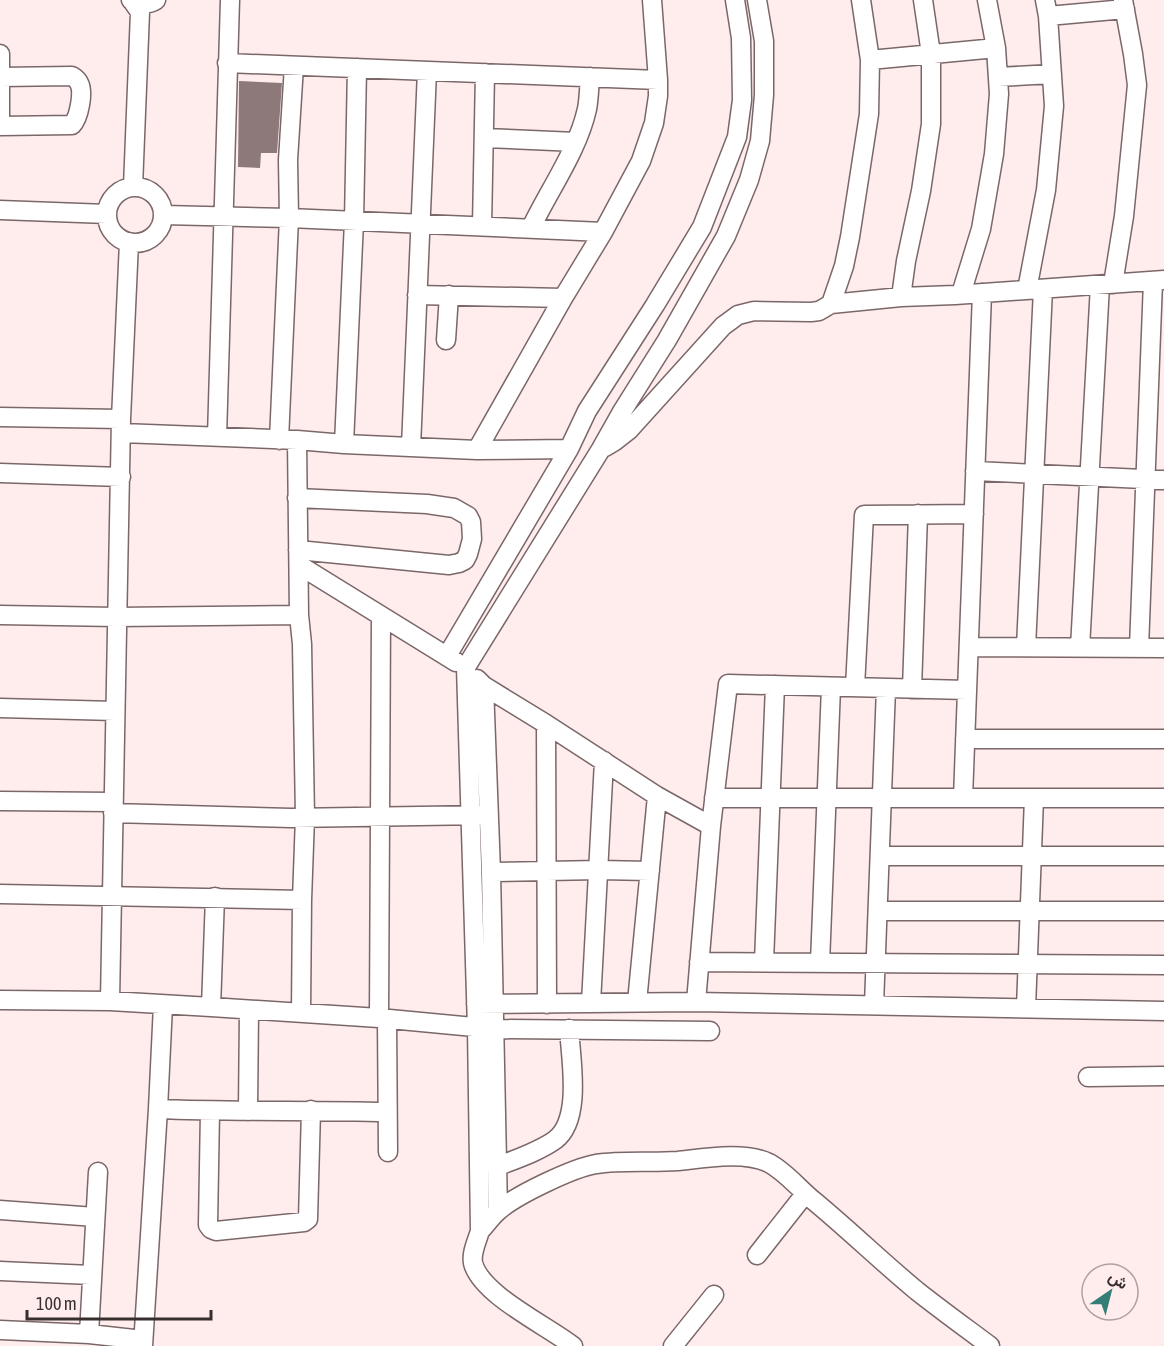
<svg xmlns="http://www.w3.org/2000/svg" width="1164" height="1346" viewBox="0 0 1164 1346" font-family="'Asap Condensed',Vazirmatn,sans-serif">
	<rect width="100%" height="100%" fill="#ffeced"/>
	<!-- building -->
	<path fill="#8e797a" d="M 239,81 L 282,83 L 277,153 L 261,153 L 260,168 L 238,167 Z"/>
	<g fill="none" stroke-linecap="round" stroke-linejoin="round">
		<!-- minor casing -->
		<g stroke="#7b6768" stroke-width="21">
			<path id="minor" d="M 131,0 C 139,4 148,5 156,0
				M 1048,16 L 1125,9
				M 0,54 L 0,116
				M 870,60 L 996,48
				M 227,63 L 658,80
				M 0,77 L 72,76 C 75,78 77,79 79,83 C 84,92 79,118 72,125 L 0,126
				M 998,77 L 1052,74
				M 485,138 L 576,142
				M 133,187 L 140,12 L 133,2
				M107 215a28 28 0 1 1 56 0a28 28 0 1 1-56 0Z
				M 0,210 L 107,214
				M 164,215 L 289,218 L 603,232
				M 482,226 L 485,73
				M 531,228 C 549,190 578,150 587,109 C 589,99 589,88 590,77
				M 1113,284 L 1124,216 L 1137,85 L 1133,54 L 1123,0
				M 1027,290 L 1046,190 L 1054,106 L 1048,16 L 1045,0
				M 961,294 L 981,229 L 994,154 L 999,94 L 996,48 L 987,0
				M 417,295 L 563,298
				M 901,297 L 906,261 L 921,191 L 931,124 L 931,54 L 923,0
				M 831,304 L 844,266 L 850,237 L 869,114 L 870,60 L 861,0
				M 446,340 L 449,295
				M 0,417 L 121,419
				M 122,433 L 297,440 L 344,444 L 477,450 L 569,449
				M 217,437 L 230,0
				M 279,440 L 289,218 L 288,160 L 294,66
				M 297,440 L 299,615 L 302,644 L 305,817 L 302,900 L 301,1012
				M 344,444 L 354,221 L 357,68
				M 411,447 L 427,71
				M 605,447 L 615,441 L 629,430 L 723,326 L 738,315 L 754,311 L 811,312 L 819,311 L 831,304 L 901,297 L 955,295 L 1164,280
				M 477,450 L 563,298 L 603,232 L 641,161 L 654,123 L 658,96 L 658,80 L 652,0
				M 975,471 L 1164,480
				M 0,473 L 121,477
				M 297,498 L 427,504 L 454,508 L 468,516 L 471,522 L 472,539 L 468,554 L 465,560 L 459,563 L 449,565 L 298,550
				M 299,565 L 456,662
				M 0,615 L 116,617 L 299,615
				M 969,647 L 1164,648
				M 1026,647 L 1043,289
				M 1080,648 L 1100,285
				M 1139,648 L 1153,281
				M 447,656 L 569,449 L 587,411 L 655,305 L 702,227 L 737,137 L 742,100 L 741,38 L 735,0
				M 477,679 L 484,686 L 546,724 L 657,796 L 711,826
				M 484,686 L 491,872 L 498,1211
				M 855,687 L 864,515 L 974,514
				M 912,689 L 918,514
				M 0,708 L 115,711
				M 546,724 L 547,1004
				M 965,739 L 1164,739
				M 714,798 L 1164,798
				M 963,798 L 982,293
				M 0,801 L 113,802
				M 113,813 L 291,818 L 483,815
				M 880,856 L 1164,856
				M 491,872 L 599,870 L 650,871
				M 0,894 L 302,900
				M 878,911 L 1164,911
				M 699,962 L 1164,965
				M 764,962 L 775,685
				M 820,963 L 831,687
				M 0,1000 L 110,1001 L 211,1007 L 379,1018 L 495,1029 L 710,1031
				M 110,1001 L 121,419 L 129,242
				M 637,1002 L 657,796
				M 696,1002 L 711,826 L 728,684 L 967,690
				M 591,1003 L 604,761
				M 476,1004 L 696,1002 L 1164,1011
				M 874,1005 L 886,688
				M 211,1007 L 215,897
				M 1026,1008 L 1034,798
				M 379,1018 L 381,616
				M 387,1019 L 388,1152
				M 1088,1077 L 1164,1076
				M 158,1109 C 234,1112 311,1110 387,1112
				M 210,1111 L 208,1225 L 211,1229 L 216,1231 L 304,1222 L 308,1219 L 311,1110
				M 248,1111 L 249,1010
				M 496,1167 C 516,1159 538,1152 555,1140 C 582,1120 571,1060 569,1029
				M 0,1210 L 95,1217
				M 480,1231 C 486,1225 491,1217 498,1211 C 516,1195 573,1168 596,1164 C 623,1160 651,1163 678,1161 C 705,1158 744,1151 769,1163 C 786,1172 799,1189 814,1201 C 849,1230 882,1262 917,1291 C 941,1310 966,1328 990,1346
				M 757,1255 L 805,1194
				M 0,1271 L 91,1275
				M 0,1330 L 89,1334 L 143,1340
				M 89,1334 L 98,1172
				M 143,1346 L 158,1109 L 163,1005
				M 573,1346 C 548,1326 481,1295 473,1263 C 471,1253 477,1241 480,1231 L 477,1028 L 466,667 L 601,449 L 623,410 L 667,340 L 726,236 L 749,180 L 760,141 L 764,95 L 764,41 L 757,0
				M 673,1346 L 714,1295"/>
		</g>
		<!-- minor -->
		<use href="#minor" stroke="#fff" stroke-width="18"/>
	</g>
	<!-- north arrow -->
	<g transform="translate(1110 1292) rotate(35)"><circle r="28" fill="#ffeced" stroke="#afa0a1" stroke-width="1.5"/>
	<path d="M0-4.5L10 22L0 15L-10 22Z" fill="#357d77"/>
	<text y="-9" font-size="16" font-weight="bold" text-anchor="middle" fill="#372e2e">ش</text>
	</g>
	<!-- scale -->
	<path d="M27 1310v9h184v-9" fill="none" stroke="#372e2e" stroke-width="3"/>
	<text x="36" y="1310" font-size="18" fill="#372e2e" stroke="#ffeced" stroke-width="4.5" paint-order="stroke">100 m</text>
</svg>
